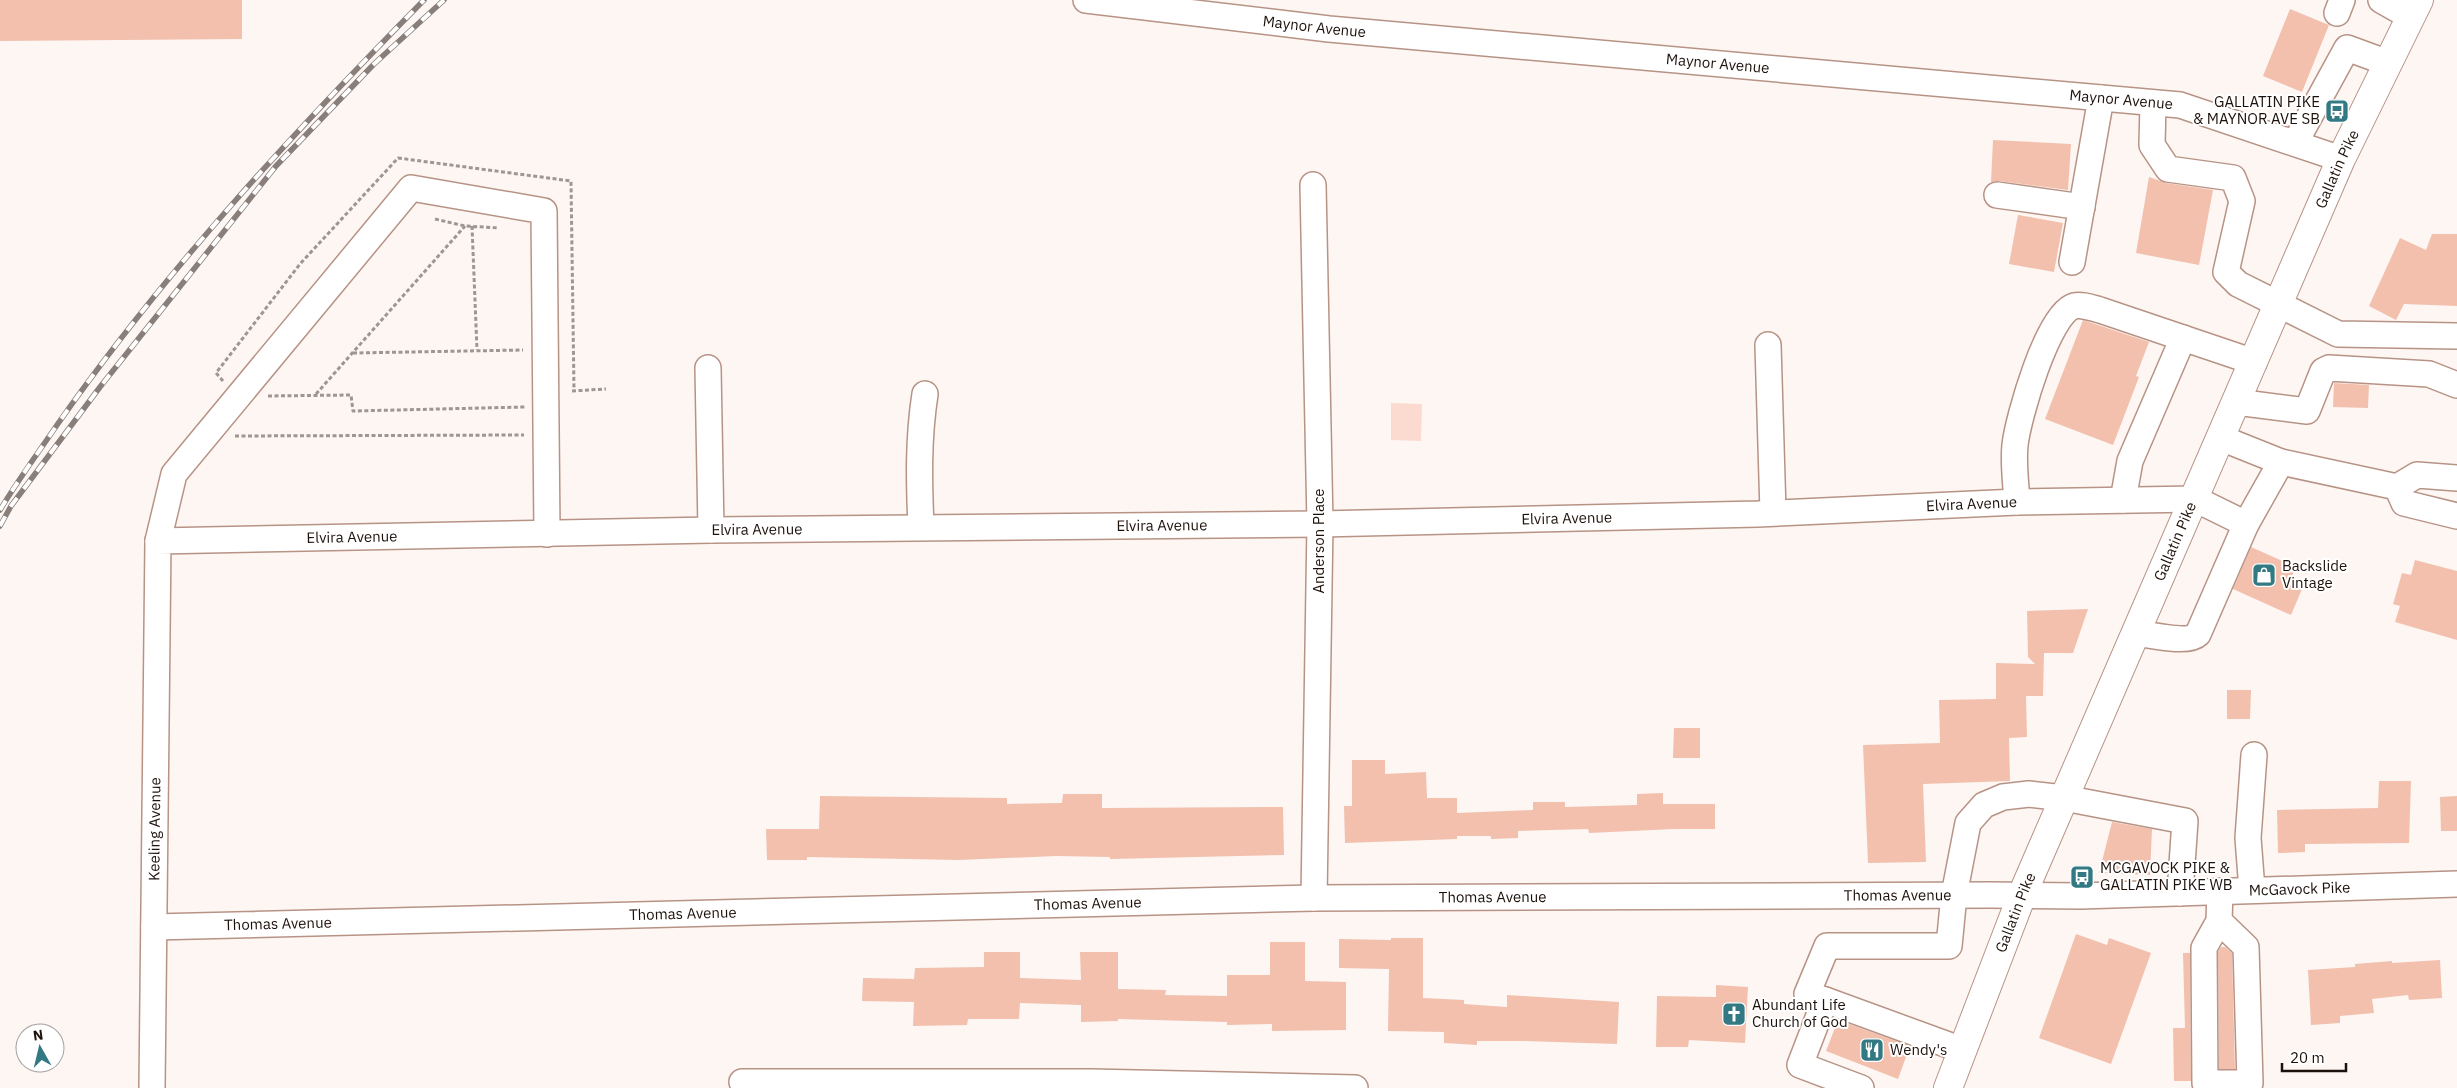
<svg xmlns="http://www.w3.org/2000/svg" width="2457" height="1088" viewBox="0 0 2457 1088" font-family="'IBM Plex Sans',sans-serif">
	<rect width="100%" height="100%" fill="#fef6f3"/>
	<!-- green -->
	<path fill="#fbdbcf" d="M 1391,403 L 1422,404 L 1421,441 L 1391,440 Z"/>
	<!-- building -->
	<path fill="#f2c0ad" d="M 0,0 L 242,0 L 242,39 L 0,41 Z
		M 2290,9 L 2329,25 L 2302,92 L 2263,76 Z
		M 1993,140 L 2071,144 L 2068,190 L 1999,181 L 1991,182 Z
		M 2149,177 L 2166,183 L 2213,190 L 2199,265 L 2136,253 Z
		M 2018,215 L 2063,223 L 2054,272 L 2009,264 Z
		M 2432,234 L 2457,234 L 2457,306 L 2404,304 L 2396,320 L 2369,306 L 2400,238 L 2426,250 Z
		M 2083,320 L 2149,342 L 2136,376 L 2139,377 L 2113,445 L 2045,419 Z
		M 2334,383 L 2369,385 L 2368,408 L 2333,407 Z
		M 2251,547 L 2296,567 L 2292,576 L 2305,582 L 2291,615 L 2233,589 Z
		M 2415,560 L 2457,571 L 2457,640 L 2395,622 L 2400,606 L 2393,604 L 2402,573 L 2411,575 Z
		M 2088,609 L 2073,653 L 2044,653 L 2043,696 L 2026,696 L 2027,737 L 2009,738 L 2010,781 L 1923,784 L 1926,862 L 1868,863 L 1863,745 L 1940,743 L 1939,700 L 1996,699 L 1996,663 L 2035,664 L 2028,657 L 2027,611 Z
		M 2227,690 L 2251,690 L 2250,719 L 2227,719 Z
		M 1674,728 L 1700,728 L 1700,758 L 1673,758 Z
		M 1352,760 L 1385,760 L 1385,774 L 1426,772 L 1427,798 L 1457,798 L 1457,813 L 1533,810 L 1533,802 L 1565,802 L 1565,807 L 1637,805 L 1637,794 L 1663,793 L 1663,804 L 1715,804 L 1715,829 L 1674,829 L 1589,833 L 1588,829 L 1518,831 L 1518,838 L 1491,839 L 1491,836 L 1457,836 L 1457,839 L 1345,843 L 1344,806 L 1352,806 Z
		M 2379,781 L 2411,781 L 2409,843 L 2305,844 L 2305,852 L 2278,853 L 2277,810 L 2378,808 Z
		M 1063,794 L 1102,794 L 1102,808 L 1283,807 L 1284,855 L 1110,859 L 1110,857 L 1056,856 L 958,860 L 807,857 L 807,860 L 767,860 L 766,829 L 819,829 L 820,796 L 1007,798 L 1007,804 L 1062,803 Z
		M 2457,796 L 2457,831 L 2441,831 L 2440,797 Z
		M 2112,822 L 2152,829 L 2150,875 L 2099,873 Z
		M 2076,934 L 2107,945 L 2109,938 L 2151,953 L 2111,1064 L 2039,1038 Z
		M 1391,938 L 1423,938 L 1423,998 L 1464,1000 L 1464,1004 L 1507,1007 L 1507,995 L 1619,1002 L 1617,1044 L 1523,1041 L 1477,1041 L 1477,1045 L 1444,1043 L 1444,1032 L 1388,1031 L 1389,969 L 1339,968 L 1339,939 L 1391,940 Z
		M 1270,942 L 1305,942 L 1305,981 L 1346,982 L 1346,1030 L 1272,1031 L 1272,1024 L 1227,1025 L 1227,1022 L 1118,1019 L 1118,1021 L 1081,1022 L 1081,1005 L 1020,1003 L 1019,1019 L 968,1019 L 967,1025 L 913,1026 L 914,1002 L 862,1001 L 863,978 L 914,979 L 915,968 L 984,967 L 984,952 L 1020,952 L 1020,978 L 1081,980 L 1080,952 L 1118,952 L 1118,989 L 1166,990 L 1165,995 L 1227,996 L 1227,975 L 1270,975 Z
		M 2221,947 L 2225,947 L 2232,953 L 2235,1069 L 2219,1069 L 2218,952 Z
		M 2183,953 L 2190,953 L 2191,1081 L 2174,1081 L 2173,1028 L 2185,1028 Z
		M 2440,960 L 2442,998 L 2409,1000 L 2408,995 L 2372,999 L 2374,1013 L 2340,1016 L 2340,1023 L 2311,1025 L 2308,970 L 2355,967 L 2355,964 L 2392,961 L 2392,963 Z
		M 1716,985 L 1748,987 L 1745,1043 L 1689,1040 L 1688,1047 L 1656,1047 L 1657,996 L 1716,997 Z
		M 1838,1020 L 1910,1046 L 1898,1079 L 1826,1051 Z"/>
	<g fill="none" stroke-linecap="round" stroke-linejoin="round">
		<!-- minor casing -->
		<g stroke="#b79385" stroke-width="28">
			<g id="minor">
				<path id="s1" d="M 1086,0 L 1329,29 L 2180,105 L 2341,159"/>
				<path d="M 2381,0 L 2411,17"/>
				<path d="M 2337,13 L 2342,0"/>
				<path d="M 2153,103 L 2152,145 L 2168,169 L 2233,178 L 2242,201 L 2226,272 L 2238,284 L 2338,334 L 2457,336"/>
				<path d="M 2295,143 L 2347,48 L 2388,63"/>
				<path d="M 1313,185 L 1320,524 L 1314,898"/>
				<path d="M 1997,195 L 2082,207"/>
				<path d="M 2072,262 L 2101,98"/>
				<path d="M 1768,345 L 1773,512"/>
				<path d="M 708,368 L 711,530"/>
				<path d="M 2236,402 L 2307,411 L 2323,371 L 2329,368 L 2429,374 L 2457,385"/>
				<path d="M 2221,438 L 2281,462 L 2397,487 L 2417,475 L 2457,478"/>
				<path d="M 2397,487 L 2404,503 L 2457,516"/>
				<path d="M 2123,500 L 2130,461 L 2183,338"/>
				<path d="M 2017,502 C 2016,484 2013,463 2015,445 C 2018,418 2048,313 2074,306 C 2082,304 2092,308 2100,310 L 2254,362"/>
				<path d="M 921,527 C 919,482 918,439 925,394"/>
				<path d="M 158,541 L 174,474 L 411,188 L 544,211 L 547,534"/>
				<path d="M 2136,633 C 2151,635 2188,644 2198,634 L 2246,524 L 2281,462"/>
				<path d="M 2252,890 L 2248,838 L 2254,755"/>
				<path d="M 2219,921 L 2246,947 L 2250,1083 L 2205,1083 L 2204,948 L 2219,921 L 2220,891"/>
				<path id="s2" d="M 154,927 L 1314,898 L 1989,895 L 2080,896 L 2457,884"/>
				<path d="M 1825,1000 L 1807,994 L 1827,946 L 1949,946 L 1954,895 L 1968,823 L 1984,805 L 2003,797 L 2029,794 L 2064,798 L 2185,821 L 2180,893"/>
				<path d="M 742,1082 L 1091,1082 L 1355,1088"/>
				<path id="s3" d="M 152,1088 L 158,541 L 711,530 L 1320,524 L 1758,514 L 2017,502 L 2195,499 L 2246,524"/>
				<path d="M 1861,1088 L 1800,1065 L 1825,1000 L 1962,1050"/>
			</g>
		</g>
		<!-- major casing -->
		<g stroke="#b79385" stroke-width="30">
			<g id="major">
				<path id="s4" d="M 1948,1088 L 2022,895 L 2341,159 L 2419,0"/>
			</g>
		</g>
		<!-- path -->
		<path stroke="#9f9591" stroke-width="3" stroke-dasharray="4 2.5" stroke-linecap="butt" d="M 435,219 L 465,226 L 499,228
			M 472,226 L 477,350
			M 353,353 L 523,350
			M 223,381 L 216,373 L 300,264 L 398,158 L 571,181 L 574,390
			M 572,391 L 606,389
			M 316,394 L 465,226
			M 268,396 L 351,395 L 353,411 L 525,407
			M 235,436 L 524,435"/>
		<!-- minor -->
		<use href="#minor" stroke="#fff" stroke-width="25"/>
		<!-- major -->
		<use href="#major" stroke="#fff" stroke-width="28"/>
		<!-- rail casing -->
		<g stroke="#887e7a" stroke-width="5.5">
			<path id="rail" d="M 0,510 C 18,480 38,453 57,425 C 165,271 292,134 424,0
				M 0,526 L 11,506 L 100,387 L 276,166 L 374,64 L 444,0"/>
		</g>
		<!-- rail -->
		<use href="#rail" stroke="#fff" stroke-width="4" stroke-dasharray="11" stroke-linecap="butt"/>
	</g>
	<!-- icons -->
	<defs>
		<g id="bus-square" transform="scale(1.25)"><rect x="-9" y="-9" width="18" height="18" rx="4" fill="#327983" stroke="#fff"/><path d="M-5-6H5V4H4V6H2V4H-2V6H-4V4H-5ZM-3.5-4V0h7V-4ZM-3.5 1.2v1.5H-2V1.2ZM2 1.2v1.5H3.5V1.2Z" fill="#fff"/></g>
		<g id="shop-square" transform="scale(1.25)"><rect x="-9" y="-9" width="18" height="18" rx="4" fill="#327983" stroke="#fff"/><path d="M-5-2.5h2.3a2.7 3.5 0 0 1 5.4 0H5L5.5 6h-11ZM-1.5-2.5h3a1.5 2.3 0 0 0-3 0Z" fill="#fff"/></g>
		<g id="church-square" transform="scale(1.25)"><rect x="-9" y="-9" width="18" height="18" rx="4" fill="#327983" stroke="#fff"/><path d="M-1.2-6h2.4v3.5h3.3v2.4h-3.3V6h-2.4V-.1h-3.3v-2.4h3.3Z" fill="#fff"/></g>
		<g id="restaurant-square" transform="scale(1.25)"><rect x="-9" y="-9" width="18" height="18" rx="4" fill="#327983" stroke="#fff"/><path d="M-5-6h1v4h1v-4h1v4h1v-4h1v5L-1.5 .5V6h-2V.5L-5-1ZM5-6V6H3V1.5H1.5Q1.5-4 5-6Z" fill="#fff"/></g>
	</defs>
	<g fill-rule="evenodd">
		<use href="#bus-square" x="2337" y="111"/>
		<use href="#shop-square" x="2264" y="575"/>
		<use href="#bus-square" x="2082" y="877"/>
		<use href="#church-square" x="1734" y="1014"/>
		<use href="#restaurant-square" x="1872" y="1050"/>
	</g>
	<g text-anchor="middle" stroke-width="4" stroke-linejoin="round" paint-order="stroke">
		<!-- street labels -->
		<g font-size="15" fill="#1d110c" stroke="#fff">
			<text dy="5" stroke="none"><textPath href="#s1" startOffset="230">Maynor Avenue</textPath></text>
			<text dy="5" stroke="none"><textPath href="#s1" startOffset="635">Maynor Avenue</textPath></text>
			<text dy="5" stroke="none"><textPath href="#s1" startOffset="1040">Maynor Avenue</textPath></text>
			<text dy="5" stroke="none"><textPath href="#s4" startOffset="998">Gallatin Pike</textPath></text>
			<text dy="5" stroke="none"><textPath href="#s3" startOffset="2361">Elvira Avenue</textPath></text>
			<text dy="5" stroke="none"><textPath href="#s3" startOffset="1956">Elvira Avenue</textPath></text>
			<text dy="5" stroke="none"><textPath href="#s3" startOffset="1551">Elvira Avenue</textPath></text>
			<text dy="5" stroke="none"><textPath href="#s3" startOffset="1146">Elvira Avenue</textPath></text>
			<text dy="5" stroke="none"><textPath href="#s3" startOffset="741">Elvira Avenue</textPath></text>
			<text transform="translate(1319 541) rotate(-90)" y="5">Anderson Place</text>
			<text dy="5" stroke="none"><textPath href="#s4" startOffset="592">Gallatin Pike</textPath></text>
			<text dy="5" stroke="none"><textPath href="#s3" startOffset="259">Keeling Avenue</textPath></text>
			<text dy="5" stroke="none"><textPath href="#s2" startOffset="2146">McGavock Pike</textPath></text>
			<text dy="5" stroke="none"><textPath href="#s2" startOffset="1744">Thomas Avenue</textPath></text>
			<text dy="5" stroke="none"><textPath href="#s2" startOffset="1339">Thomas Avenue</textPath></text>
			<text dy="5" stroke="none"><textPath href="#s2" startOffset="934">Thomas Avenue</textPath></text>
			<text dy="5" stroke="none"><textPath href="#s4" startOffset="188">Gallatin Pike</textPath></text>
			<text dy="5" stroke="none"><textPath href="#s2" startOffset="529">Thomas Avenue</textPath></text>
			<text dy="5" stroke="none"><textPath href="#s2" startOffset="124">Thomas Avenue</textPath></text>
		</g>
		<!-- poi labels -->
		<g font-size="15" fill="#1d110c" stroke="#fff" text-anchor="start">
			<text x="2320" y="107" text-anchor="end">GALLATIN PIKE<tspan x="2320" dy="17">&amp; MAYNOR AVE SB</tspan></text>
			<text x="2282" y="571">Backslide<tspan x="2282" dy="17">Vintage</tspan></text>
			<text x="2100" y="873">MCGAVOCK PIKE &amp;<tspan x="2100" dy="17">GALLATIN PIKE WB</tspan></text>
			<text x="1752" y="1010">Abundant Life<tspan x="1752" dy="17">Church of God</tspan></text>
			<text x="1890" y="1055">Wendy's</text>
		</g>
	</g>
	<!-- north arrow -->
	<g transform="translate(40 1048) rotate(352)"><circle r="24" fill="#ffffff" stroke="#a5a09e"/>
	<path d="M0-4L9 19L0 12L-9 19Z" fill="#327983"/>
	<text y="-8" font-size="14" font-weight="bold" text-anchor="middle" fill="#1d110c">N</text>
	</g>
	<!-- scale -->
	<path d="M2282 1063v8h64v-8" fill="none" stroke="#1d110c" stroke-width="2.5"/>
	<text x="2290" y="1063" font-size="15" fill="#1d110c" stroke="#ffffff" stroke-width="4" paint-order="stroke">20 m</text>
</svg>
